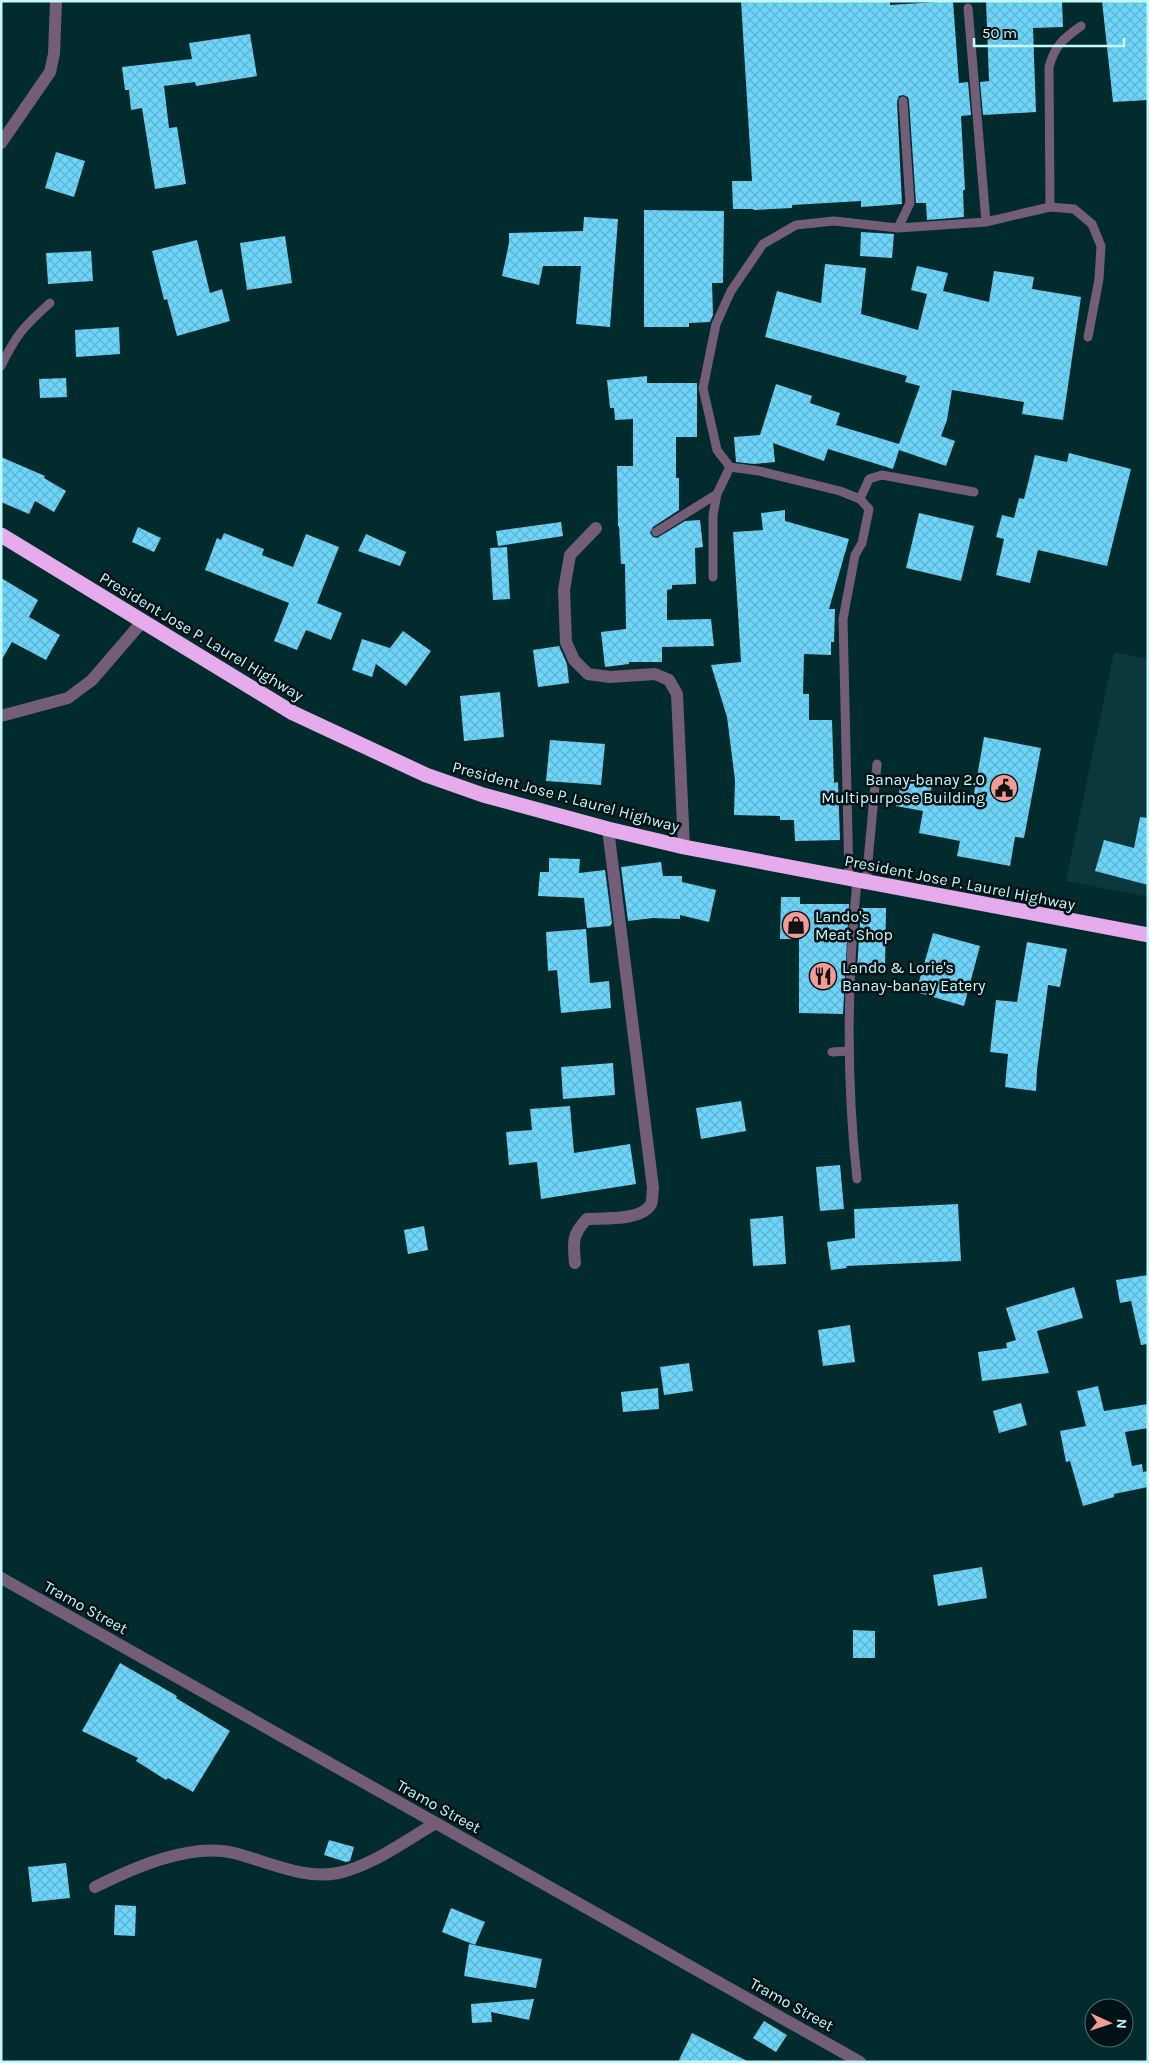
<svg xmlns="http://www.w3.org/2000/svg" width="1149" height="2063" viewBox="0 0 1149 2063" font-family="Karla,sans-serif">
	<defs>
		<pattern id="building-cross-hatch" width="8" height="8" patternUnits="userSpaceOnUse" patternTransform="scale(1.25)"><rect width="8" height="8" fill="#6dd5f9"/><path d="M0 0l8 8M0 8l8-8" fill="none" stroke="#60b2ce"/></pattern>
	</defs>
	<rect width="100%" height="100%" fill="#022b2e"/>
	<!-- built -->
	<path fill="#0a383c" d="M 1114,652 L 1148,659 L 1148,897 L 1066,881 Z"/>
	<!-- building -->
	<path fill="url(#building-cross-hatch)" d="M 741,1 L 890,1 L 890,5 L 953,1 L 959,83 L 968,82 L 971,115 L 961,116 L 965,190 L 963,190 L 964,217 L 927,220 L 926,203 L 916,203 L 909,101 L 908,97 L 903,95 L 899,96 L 897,101 L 902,204 L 861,207 L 861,201 L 792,205 L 792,208 L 754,210 L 753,209 L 733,209 L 732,181 L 752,181 Z
		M 986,1 L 1062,1 L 1063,27 L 1033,28 L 1036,112 L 983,115 L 980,82 L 989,81 Z
		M 1102,1 L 1148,1 L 1148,100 L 1113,102 Z
		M 250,34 L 257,76 L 196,86 L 195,82 L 164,86 L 169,128 L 177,127 L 186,184 L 155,189 L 142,108 L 131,110 L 129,90 L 125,90 L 122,67 L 192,59 L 189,43 Z
		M 56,152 L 85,161 L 74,197 L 45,188 Z
		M 644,210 L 724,211 L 723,283 L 712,283 L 713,315 L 710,322 L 689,323 L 689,327 L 644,327 Z
		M 584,217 L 618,219 L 610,327 L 576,324 L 581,266 L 543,266 L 539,285 L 502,276 L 509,243 L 509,233 L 583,231 Z
		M 861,232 L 894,234 L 892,258 L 860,256 Z
		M 285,236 L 292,283 L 247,290 L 240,243 Z
		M 197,240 L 210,293 L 222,289 L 230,321 L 177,336 L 167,299 L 164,300 L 152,251 Z
		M 91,251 L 93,281 L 48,284 L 46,253 Z
		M 825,264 L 866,268 L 861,314 L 918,330 L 927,294 L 911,290 L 917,266 L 948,273 L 943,291 L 989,302 L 994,271 L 1034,277 L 1032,289 L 1081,297 L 1063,420 L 1022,414 L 1024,402 L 952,390 L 947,420 L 941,436 L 955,441 L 946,466 L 899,450 L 893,469 L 828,449 L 824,461 L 773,443 L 775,462 L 754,464 L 736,462 L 734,437 L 760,435 L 776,384 L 812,396 L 810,403 L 840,413 L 836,425 L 899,444 L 920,386 L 905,382 L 907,376 L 765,337 L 777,291 L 821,303 Z
		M 119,327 L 120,354 L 76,357 L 75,330 Z
		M 647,376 L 647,383 L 697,383 L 697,437 L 676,437 L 676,478 L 679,478 L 679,510 L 653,527 L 650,533 L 653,537 L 657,538 L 685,521 L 700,520 L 703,547 L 695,548 L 696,584 L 672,585 L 672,589 L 667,590 L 667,620 L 711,619 L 714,646 L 662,647 L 662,662 L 629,662 L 629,664 L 605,667 L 601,632 L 626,629 L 625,564 L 621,564 L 619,526 L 618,526 L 617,466 L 633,466 L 633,419 L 615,420 L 614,408 L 610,408 L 607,380 Z
		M 66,378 L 67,397 L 40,398 L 39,379 Z
		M 1069,453 L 1131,469 L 1107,566 L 1038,550 L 1030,583 L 996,575 L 1004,539 L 996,537 L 1002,515 L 1014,518 L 1019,498 L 1024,499 L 1035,455 L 1067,462 Z
		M 1,457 L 45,476 L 44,478 L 66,491 L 54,512 L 35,501 L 29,514 L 1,502 Z
		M 785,510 L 785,521 L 849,539 L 829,609 L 835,609 L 834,642 L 831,642 L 831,655 L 804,654 L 803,694 L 809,694 L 809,720 L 832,720 L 834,783 L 838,782 L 840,840 L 795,841 L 794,820 L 780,820 L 780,816 L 734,815 L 735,780 L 727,717 L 711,665 L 741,662 L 733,532 L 763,530 L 761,513 Z
		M 919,513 L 974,526 L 961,581 L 906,568 Z
		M 561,522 L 563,536 L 498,546 L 496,531 Z
		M 138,527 L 161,538 L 154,552 L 132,542 Z
		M 224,533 L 264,549 L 262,555 L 293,567 L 306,534 L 339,547 L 317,603 L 342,613 L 331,640 L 306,630 L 297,650 L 274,641 L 289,603 L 205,570 L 217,538 L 221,540 Z
		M 366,534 L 406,552 L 400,566 L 358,551 Z
		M 507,547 L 510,599 L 493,600 L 490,548 Z
		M 1,578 L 38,600 L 29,617 L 60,635 L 46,660 L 12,642 L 1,661 Z
		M 403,631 L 431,651 L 406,686 L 376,664 L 372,677 L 352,670 L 362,639 L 390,648 Z
		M 559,646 L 567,664 L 569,683 L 538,687 L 533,650 Z
		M 500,692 L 504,737 L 464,741 L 460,696 Z
		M 984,737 L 1041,748 L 1024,838 L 1015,837 L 1010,866 L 957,856 L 960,841 L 919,833 L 923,811 L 896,806 L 902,779 L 932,785 L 930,797 L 972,805 Z
		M 550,740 L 605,744 L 601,785 L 546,781 Z
		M 1140,817 L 1148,818 L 1148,885 L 1095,871 L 1104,840 L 1134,848 Z
		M 549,858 L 580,859 L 579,873 L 605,870 L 612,923 L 610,926 L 587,928 L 584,898 L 538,896 L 540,872 L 549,872 Z
		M 661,862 L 663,876 L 682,876 L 682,882 L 716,890 L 709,922 L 680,915 L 680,919 L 653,918 L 628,921 L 621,867 Z
		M 781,897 L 800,897 L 800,904 L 849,904 L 843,1014 L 799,1013 L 799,939 L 780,939 Z
		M 861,908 L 886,908 L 885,970 L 857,969 Z
		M 586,929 L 590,983 L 609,981 L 611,1008 L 561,1013 L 557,970 L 548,971 L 546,932 Z
		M 933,933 L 980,946 L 964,1006 L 916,992 Z
		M 1027,942 L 1067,949 L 1060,987 L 1048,985 L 1037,1070 L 1036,1091 L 1005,1087 L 1008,1054 L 990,1052 L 996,1000 L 1017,1002 Z
		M 613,1063 L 615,1095 L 563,1099 L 561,1067 Z
		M 741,1101 L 746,1131 L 701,1139 L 696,1108 Z
		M 570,1106 L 574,1153 L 630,1144 L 636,1184 L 541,1199 L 537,1162 L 509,1165 L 506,1132 L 532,1130 L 530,1109 Z
		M 840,1165 L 844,1209 L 820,1211 L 816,1167 Z
		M 958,1204 L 961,1261 L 846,1266 L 847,1268 L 831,1270 L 827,1242 L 855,1238 L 854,1209 Z
		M 783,1216 L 786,1264 L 753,1266 L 750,1219 Z
		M 424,1226 L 428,1250 L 408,1254 L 404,1230 Z
		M 1148,1275 L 1148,1344 L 1141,1345 L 1131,1301 L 1120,1303 L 1116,1280 Z
		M 1074,1287 L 1083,1318 L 1037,1331 L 1049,1373 L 982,1381 L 978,1352 L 1007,1348 L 1006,1343 L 1016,1340 L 1006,1308 Z
		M 850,1325 L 855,1362 L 823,1366 L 818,1330 Z
		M 689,1363 L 693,1391 L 664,1395 L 660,1367 Z
		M 1098,1386 L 1104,1411 L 1148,1404 L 1148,1428 L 1125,1432 L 1132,1466 L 1142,1464 L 1143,1472 L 1148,1471 L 1148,1487 L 1114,1494 L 1114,1497 L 1083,1506 L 1070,1461 L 1066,1462 L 1060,1431 L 1086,1426 L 1077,1391 Z
		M 658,1388 L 659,1409 L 623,1412 L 621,1392 Z
		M 1021,1403 L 1027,1425 L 999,1433 L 993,1411 Z
		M 982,1567 L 987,1598 L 938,1606 L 933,1575 Z
		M 853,1630 L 875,1631 L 875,1658 L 853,1658 Z
		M 120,1663 L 177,1696 L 176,1698 L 230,1731 L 193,1792 L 168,1778 L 166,1780 L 136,1761 L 138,1758 L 82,1731 Z
		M 329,1840 L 354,1847 L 350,1861 L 346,1862 L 324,1855 Z
		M 66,1863 L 70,1898 L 32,1902 L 28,1867 Z
		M 115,1905 L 136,1906 L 135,1936 L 114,1935 Z
		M 451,1908 L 485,1922 L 475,1945 L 442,1932 Z
		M 469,1944 L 542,1959 L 536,1988 L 464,1976 Z
		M 534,1999 L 529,2020 L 491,2012 L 492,2022 L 472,2023 L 471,2004 Z
		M 764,2021 L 787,2035 L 776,2052 L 753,2038 Z
		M 692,2033 L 749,2062 L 678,2062 Z"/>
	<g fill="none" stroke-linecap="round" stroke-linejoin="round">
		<!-- lane -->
		<path stroke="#745d77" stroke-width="9" d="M 968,8 L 986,222
			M 1050,207 L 1049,67 C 1055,45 1063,39 1081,26
			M 898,228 L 910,203 L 903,101
			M 1,366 C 16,335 24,326 50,303
			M 860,499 L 869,479 L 882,475 L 974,492
			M 656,532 L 717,494
			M 713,577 L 713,515 L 717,494 L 730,467
			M 849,879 L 843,619 L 855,555 L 862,543 L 869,509 L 860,499 L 840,491 L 759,471 L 730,467 L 717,450 L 703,388 L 716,324 L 731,291 L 763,244 L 796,225 L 834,221 L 898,228 L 986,222 L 1050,207 L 1074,209 L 1092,224 L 1101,246 L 1099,279 L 1088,337
			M 866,883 L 877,764
			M 832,1052 L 848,1051
			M 857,1179 C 846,1079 847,980 857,881"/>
		<!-- street -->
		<path stroke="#745d77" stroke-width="12" d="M 1,143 L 50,72 L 54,54 L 56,1
			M 596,528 L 570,555 L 564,590 L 566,642 L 574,660 L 588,674 L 610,677 L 655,674 L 669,680 L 677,694 L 684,847
			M 1,716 L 68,698 L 92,680 L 142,622
			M 575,1263 C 573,1242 572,1234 587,1219 C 604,1218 642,1221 651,1204 C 653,1200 652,1192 653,1188 L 608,829
			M 1,1578 L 860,2062
			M 95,1887 C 133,1868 191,1842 234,1853 C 266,1861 304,1880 338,1873 C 372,1866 406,1840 436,1823"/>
		<!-- highway -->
		<path stroke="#e5abec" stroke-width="15" d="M 1,535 L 293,713 L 426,775 L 483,795 L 608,829 L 684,847 L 1148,935"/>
	</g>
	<!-- icons -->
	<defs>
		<g id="civic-disc" transform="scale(1.4375)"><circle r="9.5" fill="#f59b97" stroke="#001214"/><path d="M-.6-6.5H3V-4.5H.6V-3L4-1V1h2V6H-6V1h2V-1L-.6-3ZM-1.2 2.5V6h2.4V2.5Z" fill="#111"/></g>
		<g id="shop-disc" transform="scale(1.4375)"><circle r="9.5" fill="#f59b97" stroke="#001214"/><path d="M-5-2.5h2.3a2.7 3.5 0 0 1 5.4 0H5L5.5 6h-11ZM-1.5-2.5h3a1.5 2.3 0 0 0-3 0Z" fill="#111"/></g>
		<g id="restaurant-disc" transform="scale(1.4375)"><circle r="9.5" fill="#f59b97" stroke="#001214"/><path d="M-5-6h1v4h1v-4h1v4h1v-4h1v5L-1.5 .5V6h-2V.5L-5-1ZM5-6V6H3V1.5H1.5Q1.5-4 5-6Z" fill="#111"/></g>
	</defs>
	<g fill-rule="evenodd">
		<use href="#civic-disc" x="1004" y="788"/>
		<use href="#shop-disc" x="796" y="925"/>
		<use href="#restaurant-disc" x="823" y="976"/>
	</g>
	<g text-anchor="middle" stroke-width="5" stroke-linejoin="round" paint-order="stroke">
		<!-- street labels -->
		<g font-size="16" fill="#c3f8fc" stroke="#001214">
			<text transform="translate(202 636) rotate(31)" y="6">President Jose P. Laurel Highway</text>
			<text transform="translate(566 796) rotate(15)" y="6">President Jose P. Laurel Highway</text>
			<text transform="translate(960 882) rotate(11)" y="6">President Jose P. Laurel Highway</text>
			<text transform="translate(86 1607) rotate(29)" y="6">Tramo Street</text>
			<text transform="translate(439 1806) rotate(29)" y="6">Tramo Street</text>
			<text transform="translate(792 2004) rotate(29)" y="6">Tramo Street</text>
		</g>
		<!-- poi labels -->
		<g font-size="16" fill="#c3f8fc" stroke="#001214" text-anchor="start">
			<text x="985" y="785" text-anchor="end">Banay-banay 2.0<tspan x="985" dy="18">Multipurpose Building</tspan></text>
			<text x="815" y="922">Lando's<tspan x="815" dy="18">Meat Shop</tspan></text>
			<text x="842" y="973">Lando &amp; Lorie's<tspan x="842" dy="18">Banay-banay Eatery</tspan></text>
		</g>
	</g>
	<!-- border -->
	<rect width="1149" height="2063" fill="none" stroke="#c3f8fc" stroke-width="5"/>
	<!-- north arrow -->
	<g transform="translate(1109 2023) rotate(93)"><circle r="24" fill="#001214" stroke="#4e6e71"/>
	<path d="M0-4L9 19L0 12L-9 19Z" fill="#f59b97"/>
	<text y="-8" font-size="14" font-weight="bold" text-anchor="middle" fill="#c3f8fc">N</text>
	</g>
	<!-- scale -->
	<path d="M974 38v8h150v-8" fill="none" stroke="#c3f8fc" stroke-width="2.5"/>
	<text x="982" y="38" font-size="15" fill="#c3f8fc" stroke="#001214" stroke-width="4" paint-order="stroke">50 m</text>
</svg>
